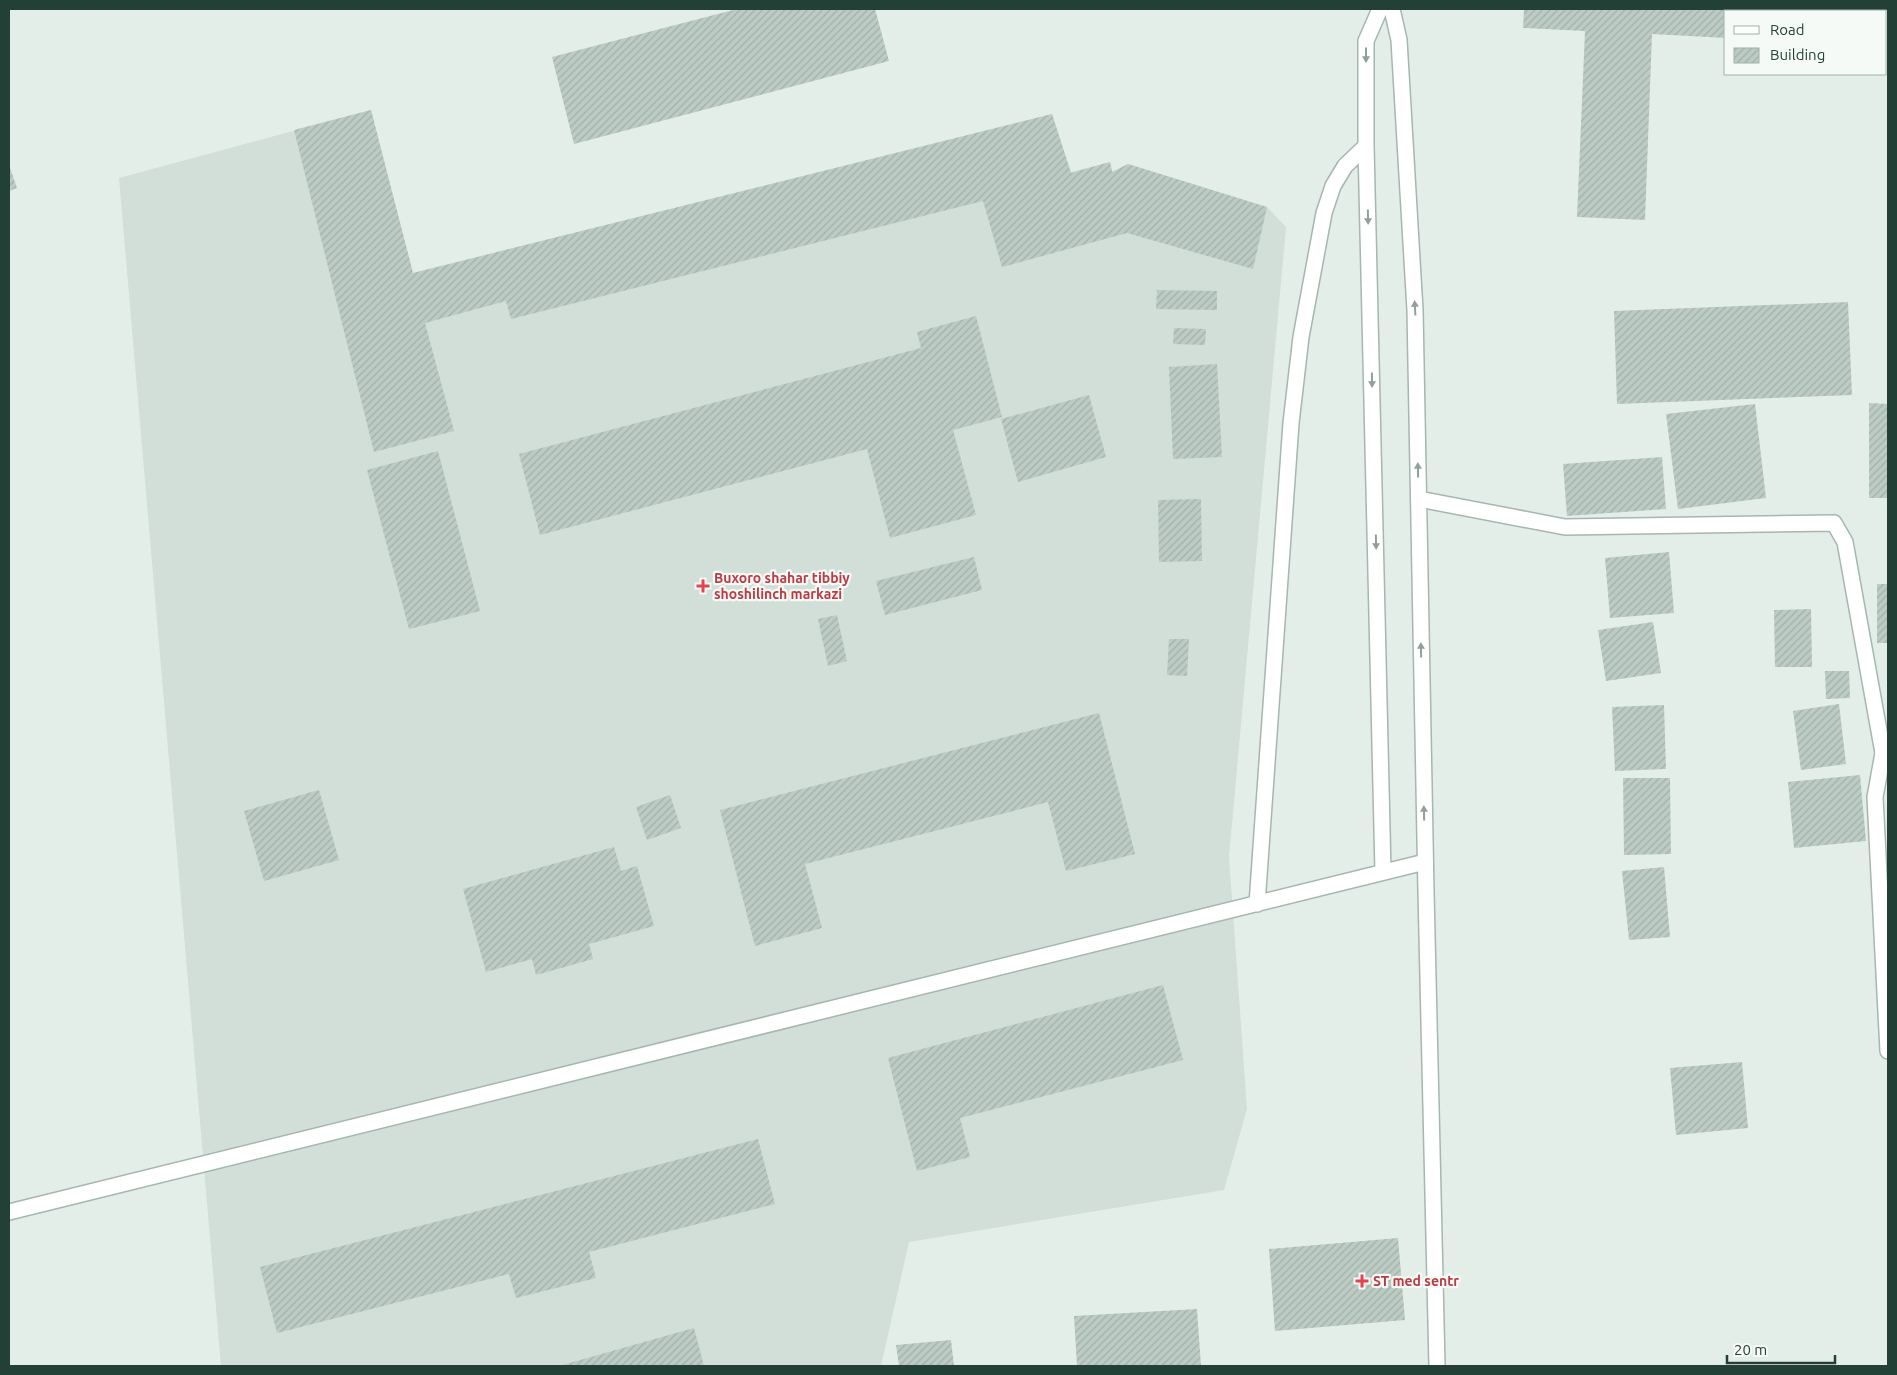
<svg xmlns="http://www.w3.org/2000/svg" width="1897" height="1375" viewBox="0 0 1897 1375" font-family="Ubuntu,sans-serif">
	<defs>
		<pattern id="building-hatch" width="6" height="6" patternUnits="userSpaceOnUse" patternTransform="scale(1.25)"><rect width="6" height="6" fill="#bcccc4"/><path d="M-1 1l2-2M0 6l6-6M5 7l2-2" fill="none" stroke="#a1b0a9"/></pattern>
	</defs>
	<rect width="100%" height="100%" fill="#e4eee9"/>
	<!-- built -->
	<path fill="#d2ded8" d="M 371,110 L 413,273 L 1052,114 L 1071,172 L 1110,162 L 1113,172 L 1128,164 L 1267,207 L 1286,227 L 1229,857 L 1247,1109 L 1224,1190 L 909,1242 L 881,1366 L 221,1366 L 119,178 Z"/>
	<!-- building -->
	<path fill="url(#building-hatch)" d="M 737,9 L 875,9 L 889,61 L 574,144 L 552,57 Z
		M 1524,9 L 1886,9 L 1886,11 L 1726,11 L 1726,38 L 1652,34 L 1645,220 L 1577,217 L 1585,31 L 1523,28 Z
		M 371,110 L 413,273 L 1052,114 L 1071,173 L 1110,162 L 1112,172 L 1128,164 L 1267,207 L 1253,269 L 1127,233 L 1002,267 L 983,201 L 511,319 L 506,301 L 425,323 L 454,431 L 374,452 L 294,130 Z
		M 9,165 L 17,188 L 9,191 Z
		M 1157,290 L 1217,291 L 1217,310 L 1156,309 Z
		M 1848,302 L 1852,395 L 1617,404 L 1614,311 Z
		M 976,316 L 1002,417 L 953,430 L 976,515 L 890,538 L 867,449 L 540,535 L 519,454 L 921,348 L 917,332 Z
		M 1174,328 L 1206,329 L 1205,345 L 1173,344 Z
		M 1217,364 L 1222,457 L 1173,459 L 1169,367 Z
		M 1089,395 L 1106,457 L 1018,482 L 1001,419 Z
		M 1869,403 L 1888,404 L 1888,498 L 1869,498 Z
		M 1755,404 L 1766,498 L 1678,509 L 1666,414 Z
		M 438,451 L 480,611 L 409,629 L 367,470 Z
		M 1662,457 L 1666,509 L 1567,516 L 1563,464 Z
		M 1201,499 L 1202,561 L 1159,562 L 1158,500 Z
		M 1669,552 L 1674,613 L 1610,618 L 1605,558 Z
		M 974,557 L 982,590 L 885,615 L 876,581 Z
		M 1877,584 L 1888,584 L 1888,643 L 1877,643 Z
		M 1811,609 L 1812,667 L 1775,667 L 1774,610 Z
		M 837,615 L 847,661 L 828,666 L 818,619 Z
		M 1653,622 L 1661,673 L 1606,681 L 1598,630 Z
		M 1169,639 L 1189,639 L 1187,676 L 1167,675 Z
		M 1825,671 L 1849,671 L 1850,698 L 1826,699 Z
		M 1839,704 L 1846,764 L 1801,770 L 1793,711 Z
		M 1664,705 L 1666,769 L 1615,771 L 1612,707 Z
		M 1099,713 L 1135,854 L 1066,871 L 1048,802 L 805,864 L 822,928 L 755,946 L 720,810 Z
		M 1860,775 L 1866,841 L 1794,848 L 1788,782 Z
		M 1623,778 L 1670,778 L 1671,854 L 1624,855 Z
		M 319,790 L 339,860 L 264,881 L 244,811 Z
		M 670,795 L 681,828 L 647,840 L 636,807 Z
		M 614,847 L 621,871 L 637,866 L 654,926 L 589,944 L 593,959 L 536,975 L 532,959 L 486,972 L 463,889 Z
		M 1664,867 L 1670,937 L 1629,940 L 1622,871 Z
		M 1163,985 L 1183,1060 L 960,1118 L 970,1157 L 917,1171 L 888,1058 Z
		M 1742,1062 L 1748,1128 L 1676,1135 L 1670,1068 Z
		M 758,1139 L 775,1204 L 589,1252 L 596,1278 L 516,1298 L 509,1274 L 277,1333 L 260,1267 Z
		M 1398,1238 L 1405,1320 L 1275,1331 L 1269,1249 Z
		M 1197,1309 L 1201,1366 L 1077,1366 L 1074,1316 Z
		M 694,1328 L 704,1366 L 559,1366 Z
		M 951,1340 L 954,1366 L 899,1366 L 896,1345 Z"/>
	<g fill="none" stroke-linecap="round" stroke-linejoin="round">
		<!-- lane casing -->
		<g stroke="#a6b6b0" stroke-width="18">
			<path id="lane" d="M 1883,753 L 1875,797 L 1888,1051"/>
		</g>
		<!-- street casing -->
		<g stroke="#a6b6b0" stroke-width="18">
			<path id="street" d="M 1380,9 L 1366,41 L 1366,146 L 1383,872
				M 1392,9 L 1399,40 L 1415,310 L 1426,892 L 1437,1366
				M 1419,499 L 1565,527 L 1834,523 L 1845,542 L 1883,753 L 1888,764
				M 1257,904 L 1291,423 L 1301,337 L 1324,213 L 1333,186 L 1345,166 L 1366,146
				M 9,1212 L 1425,862"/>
		</g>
		<!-- lane -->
		<use href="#lane" stroke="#fff" stroke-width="15"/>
		<!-- street -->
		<use href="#street" stroke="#fff" stroke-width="15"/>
	</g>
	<!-- one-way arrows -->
	<defs><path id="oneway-solid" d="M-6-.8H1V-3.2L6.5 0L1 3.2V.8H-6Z" transform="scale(1.25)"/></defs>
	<g fill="#91a09a">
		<use href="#oneway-solid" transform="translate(1366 55) rotate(90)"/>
		<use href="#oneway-solid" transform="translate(1368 217) rotate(89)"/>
		<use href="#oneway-solid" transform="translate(1415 308) rotate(-93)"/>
		<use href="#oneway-solid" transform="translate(1372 380) rotate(89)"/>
		<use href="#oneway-solid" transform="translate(1418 470) rotate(-91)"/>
		<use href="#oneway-solid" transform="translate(1376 542) rotate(89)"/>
		<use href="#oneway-solid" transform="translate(1421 650) rotate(-91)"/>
		<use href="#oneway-solid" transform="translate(1424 813) rotate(-91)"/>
	</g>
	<!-- markers -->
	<g fill="#e0444e" stroke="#f5faf7" stroke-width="2">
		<path d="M700.5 578.5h5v5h5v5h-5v5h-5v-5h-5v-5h5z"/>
		<path d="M1359.5 1273.5h5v5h5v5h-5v5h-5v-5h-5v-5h5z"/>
	</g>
	<g text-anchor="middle" stroke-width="4.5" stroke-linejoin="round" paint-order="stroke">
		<!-- health labels -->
		<g font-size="14" font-weight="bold" fill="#be3a42" stroke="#f5faf7" text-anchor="start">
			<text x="714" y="583">Buxoro shahar tibbiy<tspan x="714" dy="16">shoshilinch markazi</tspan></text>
			<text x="1373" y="1286">ST med sentr</text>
		</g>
	</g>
	<!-- border -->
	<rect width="1897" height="1375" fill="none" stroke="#234036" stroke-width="20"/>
	<!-- legend -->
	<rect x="1724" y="10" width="162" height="65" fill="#f5faf7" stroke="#a1b0aa"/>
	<rect x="1734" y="26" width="25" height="8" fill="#ffffff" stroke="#a1b0aa"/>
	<text x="1770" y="35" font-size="15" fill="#234036">Road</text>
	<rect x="1734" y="48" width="25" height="15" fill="url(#building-hatch)" stroke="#a1b0aa"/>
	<text x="1770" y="60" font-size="15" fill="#234036">Building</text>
	<!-- scale -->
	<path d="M1727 1355v8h108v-8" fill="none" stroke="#234036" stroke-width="2.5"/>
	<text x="1734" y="1355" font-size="15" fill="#234036" stroke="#f5faf7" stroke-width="4" paint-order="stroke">20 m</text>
</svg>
